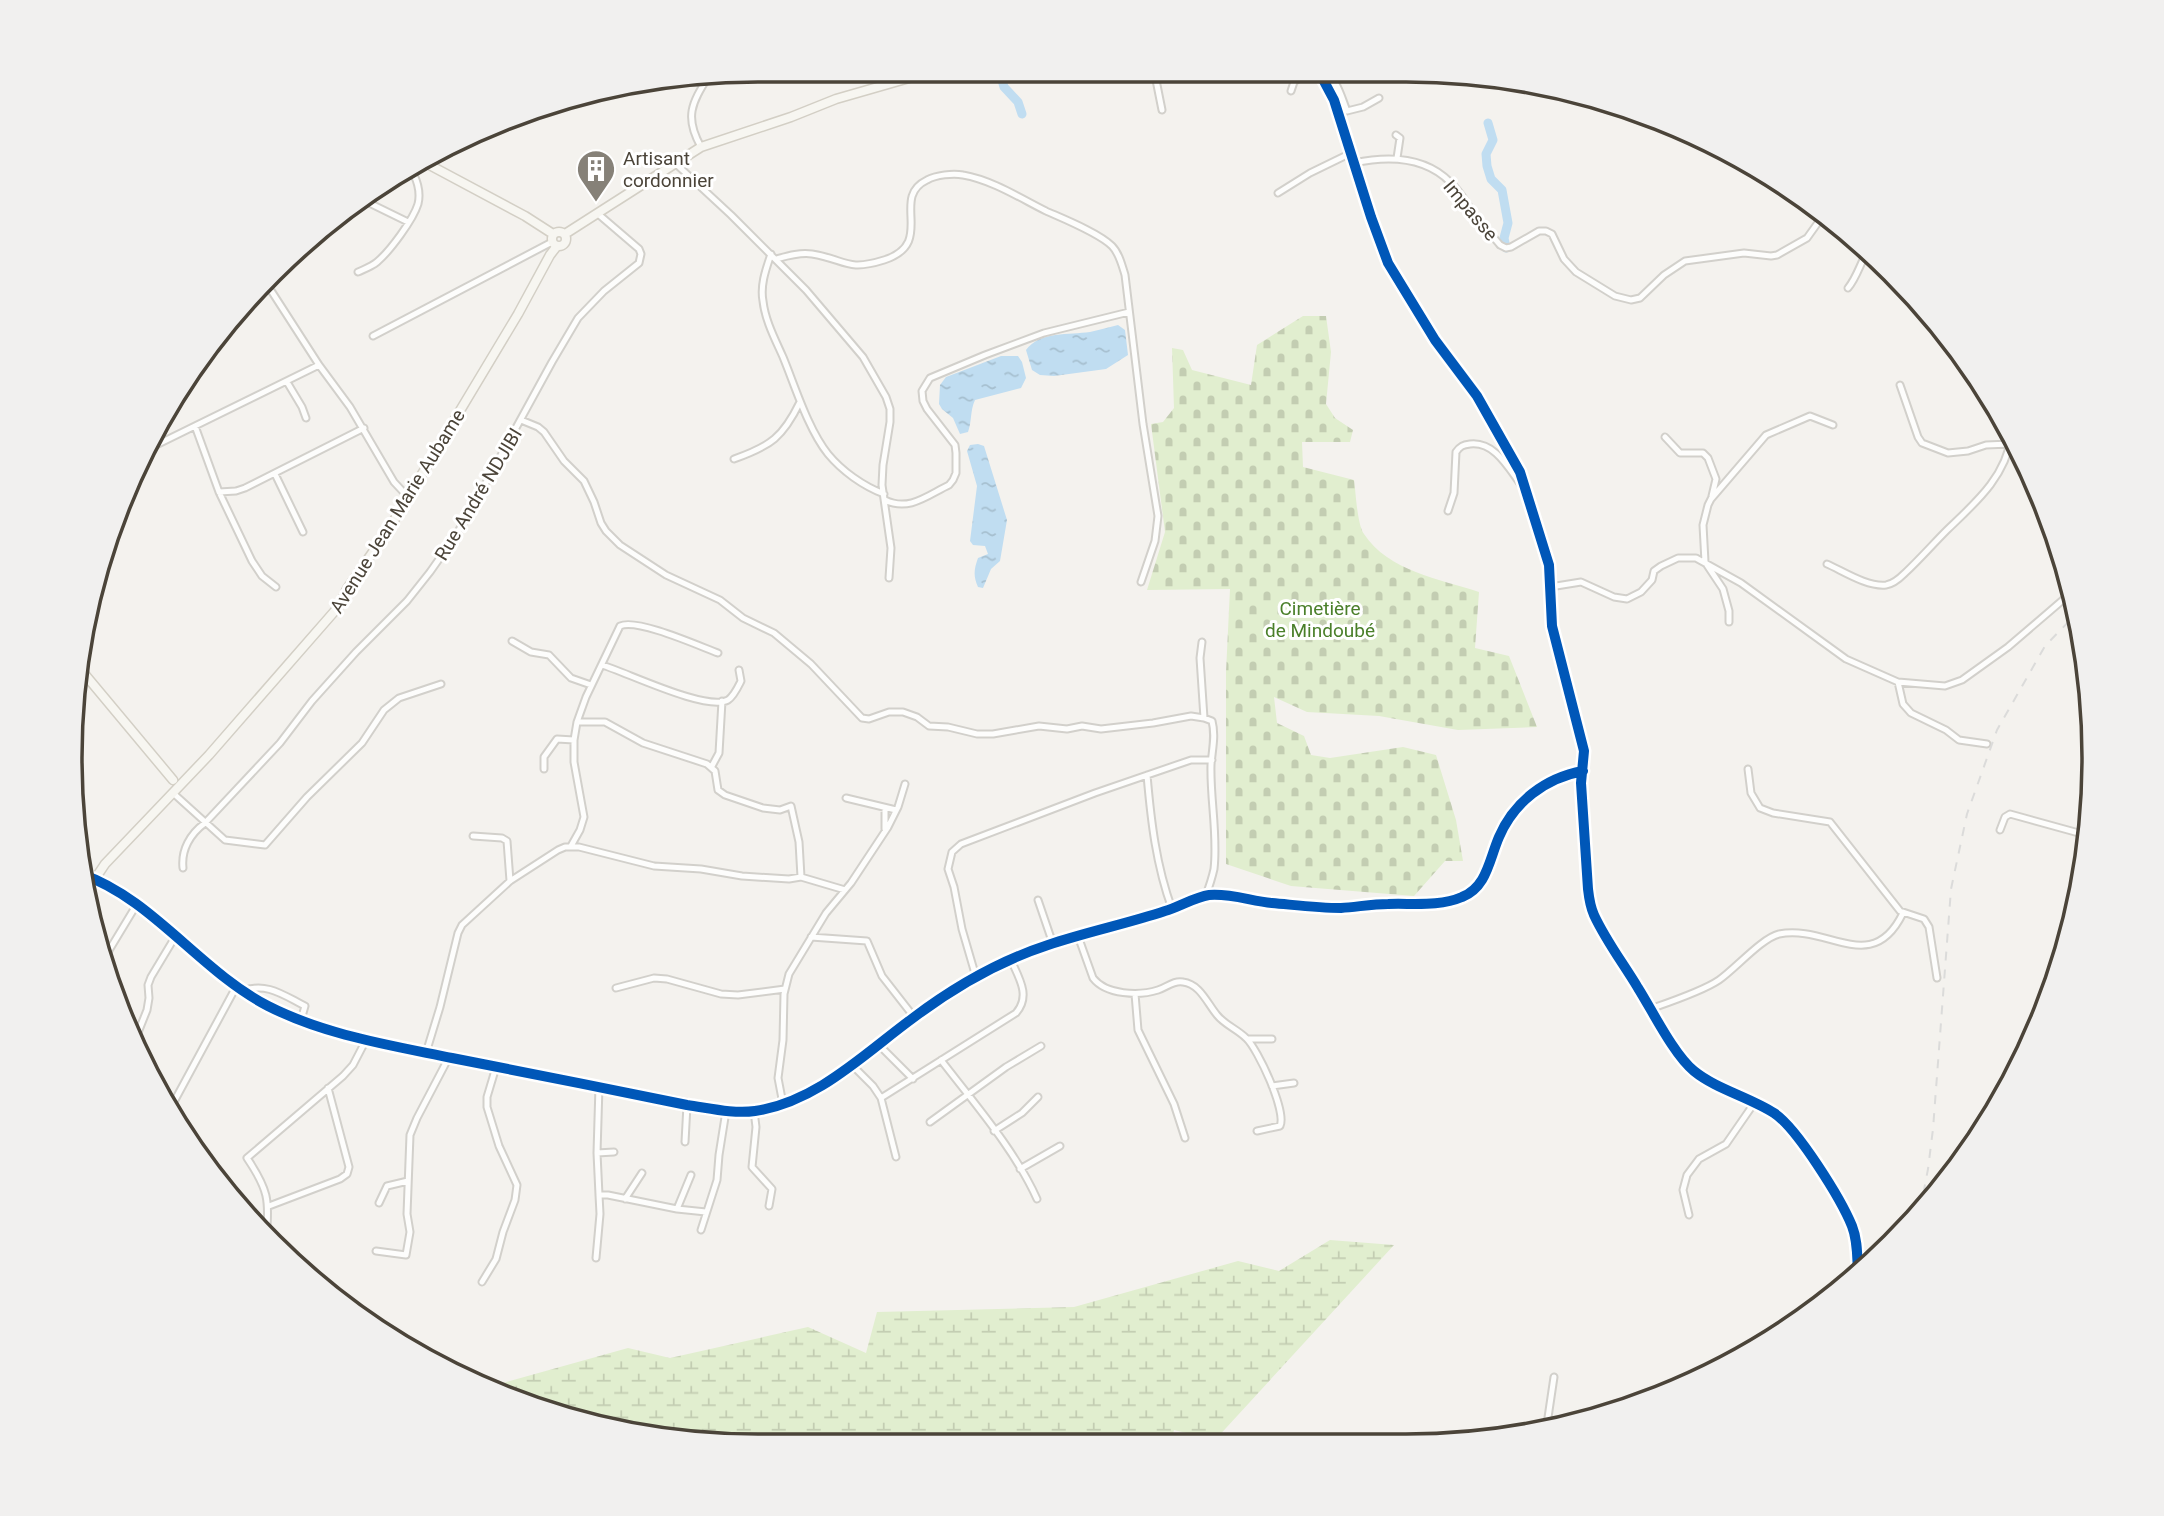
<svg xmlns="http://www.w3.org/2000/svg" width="2164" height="1516" viewBox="0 0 2164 1516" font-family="Roboto,sans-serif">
	<defs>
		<pattern id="wetland-marsh" width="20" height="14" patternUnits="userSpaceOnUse" patternTransform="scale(1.75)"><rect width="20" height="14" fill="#e1eecf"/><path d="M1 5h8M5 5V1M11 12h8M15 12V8" fill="none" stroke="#c3cdb2"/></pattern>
		<pattern id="cemetery-stones" width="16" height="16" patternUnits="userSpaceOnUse" patternTransform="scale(1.75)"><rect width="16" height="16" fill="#e1eecf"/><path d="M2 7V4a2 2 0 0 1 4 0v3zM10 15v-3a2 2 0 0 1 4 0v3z" fill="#c3cdb2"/></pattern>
		<pattern id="water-ripples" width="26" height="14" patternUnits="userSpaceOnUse" patternTransform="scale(1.75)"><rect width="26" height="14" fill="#c0ddf1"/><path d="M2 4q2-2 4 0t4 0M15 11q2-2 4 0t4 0" fill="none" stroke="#a6bfcf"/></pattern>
	</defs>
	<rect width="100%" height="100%" fill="#f4f2ee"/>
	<!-- wetland -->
	<path fill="url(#wetland-marsh)" d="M 1330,1240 L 1394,1245 L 1215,1440 L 1174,1430 L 1170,1446 L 758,1446 L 623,1433 L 494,1393 L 485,1388 L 628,1348 L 670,1358 L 808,1327 L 866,1353 L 877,1312 L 1074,1307 L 1238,1261 L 1279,1271 Z"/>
	<!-- cemetery -->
	<path fill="url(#cemetery-stones)" d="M 1303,316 L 1326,316 L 1331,352 L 1326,404 L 1335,418 L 1353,430 L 1350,442 L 1302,442 L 1303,467 L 1354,480 C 1356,493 1357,524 1364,534 C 1388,571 1440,579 1479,592 L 1475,648 L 1509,656 L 1537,727 L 1458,730 L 1379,716 L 1307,712 L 1274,697 L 1277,723 L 1304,736 L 1311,755 L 1330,758 L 1403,747 L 1436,755 L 1456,820 L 1463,861 L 1445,861 L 1414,896 L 1291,886 L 1226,864 L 1226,672 L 1230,589 L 1147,590 L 1165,532 L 1151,424 L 1163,422 L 1174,408 L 1172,348 L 1183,350 L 1192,370 L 1251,385 L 1257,345 Z"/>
	<!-- water -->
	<path fill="url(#water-ripples)" d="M 1118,325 L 1125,330 L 1128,355 L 1106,369 L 1054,376 L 1040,375 L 1032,370 L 1026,350 C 1040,331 1069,335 1090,332 C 1100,330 1109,327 1118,325 Z
		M 1001,356 L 1018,356 L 1022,362 L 1026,378 L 1021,388 L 975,400 C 970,411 972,421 968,432 L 960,434 L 953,418 L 942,409 L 939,404 L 940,385 L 946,377 Z
		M 978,444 L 984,446 L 1007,520 L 1000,561 L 991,569 L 983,588 L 978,587 C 973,576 974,569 978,558 L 988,554 L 985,546 L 973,545 L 970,541 L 977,486 L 967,451 L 970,445 Z"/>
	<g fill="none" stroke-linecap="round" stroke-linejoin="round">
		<!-- river -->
		<path stroke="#c0ddf1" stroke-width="9" d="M 999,70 L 1004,87 L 1018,102 L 1022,114
			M 1488,123 L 1493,140 L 1486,154 L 1487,166 L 1491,179 L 1502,190 L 1508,223 L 1504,238 L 1506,248"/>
		<!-- street casing -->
		<g stroke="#d2d0cb" stroke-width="9">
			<path id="street" d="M 1154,70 L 1162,110
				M 1319,71 C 1337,74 1341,97 1347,111 L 1363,107 L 1379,98
				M 1291,91 L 1294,82 L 1310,70
				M 1396,135 L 1400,138 L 1397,158
				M 701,147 C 684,117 692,103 708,77
				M 1354,163 C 1387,156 1424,156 1450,182 C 1458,189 1464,199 1470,208 C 1479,221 1490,233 1500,245 L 1506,248 L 1511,247 L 1539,231 L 1546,231 L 1552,234 L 1564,259 L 1576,272 L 1615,296 L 1631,300 L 1640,298 L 1664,275 L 1685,261 L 1744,253 L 1771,256 L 1777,255 L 1807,238 L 1822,217
				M 676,164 L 731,215 L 806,290 L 863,357 L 886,397 L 890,409 L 890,422 L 883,465 L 882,485 L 891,548 L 889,578
				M 1278,193 L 1310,173 L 1351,153
				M 361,199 L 408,222
				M 771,254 C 766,269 760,285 763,301 C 765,320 775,339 783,357 C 795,386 808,429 828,454 C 842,471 863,486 884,494
				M 776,259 C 787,256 800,252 812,254 C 845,259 846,272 884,260 C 937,243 889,198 927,180 C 936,175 953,173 963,175 C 992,180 1020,198 1046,211 C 1064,219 1099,233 1112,246 C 1119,253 1122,265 1125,275 L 1143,424 L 1158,516 L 1155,541 L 1141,582
				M 358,272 C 364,269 371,267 377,262 C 390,251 413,220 418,204 C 421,192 417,177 409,168
				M 262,285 L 272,292 L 319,365 L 350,407 L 394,482 L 408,497
				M 1848,288 C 1857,277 1860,264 1867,252
				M 373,336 L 552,242
				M 287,382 L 302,407 L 306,418
				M 1900,385 L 1918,437 L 1922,443 L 1948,453 L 1968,451 L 1986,445 L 2010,444 L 2031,474
				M 521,420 L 538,427 L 544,432 L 564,461 L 584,481 L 594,502 L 601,523 L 606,531 L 620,545 L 666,575 L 720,600 L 743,618 L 774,633 L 811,664 L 862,718 L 869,719 L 889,712 L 903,712 L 917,717 L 929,726 L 948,727 L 977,734 L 993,734 L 1039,726 L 1067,729 L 1082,726 L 1101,729 L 1153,723 L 1191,716 L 1204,718 L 1212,721 C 1216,736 1212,750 1211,765 C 1210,799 1218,835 1214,869 C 1212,878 1209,887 1206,895 C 1235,895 1262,903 1291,905 C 1308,906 1326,908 1344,908 C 1358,907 1372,904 1386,904 C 1413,903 1445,907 1470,893 C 1483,885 1486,871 1491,858 C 1508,812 1532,781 1583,771
				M 195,426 L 219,492 L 252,561 L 262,576 L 276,587
				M 1665,437 L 1680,453 L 1703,453 L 1708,458 L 1716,479 L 1712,496
				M 144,451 L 319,365
				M 734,459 C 771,446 783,437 800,402
				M 275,474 L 303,532
				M 219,492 L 236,491 L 245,488 L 364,428
				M 885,500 C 909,512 928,495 949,485 L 953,480 L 956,473 L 956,453 L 955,445 L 927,409 L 923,401 L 922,391 L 930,378 L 985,355 L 1044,333 L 1129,312
				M 1448,511 L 1454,493 L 1456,452 C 1460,446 1463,445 1470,444 C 1495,441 1509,469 1522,486
				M 1827,564 C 1843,571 1867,587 1886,585 C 1893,584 1900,578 1905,573 C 1920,559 1933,544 1947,530 C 1974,504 2006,477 2011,437
				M 1550,587 L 1581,582 L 1614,597 L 1627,599 L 1641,592 L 1652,580 L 1654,571 L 1661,566 L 1678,558 L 1696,558 L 1741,583 L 1846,659 L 1898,682 L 1945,686 L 1962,680 L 2008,647 L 2071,593
				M 1729,622 L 1729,611 L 1723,589 L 1705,562 L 1703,525 L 1708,505 L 1711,499 L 1766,435 L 1810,416 L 1833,425
				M 512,641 L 531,652 L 549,655 L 571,678 L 591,685
				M 1202,642 L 1200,658 L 1204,718
				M 602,665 C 626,672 707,712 728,700 C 734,696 738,687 741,681 L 739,670
				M 1898,682 L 1903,704 L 1911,713 L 1946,730 L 1959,740 L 1987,744
				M 577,722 L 605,722 L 643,743 L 707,764 L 715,771 L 718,790 L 725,795 L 763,808 L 780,810 L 791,806 L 799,842 L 801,877
				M 712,766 L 719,753 L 722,701
				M 544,769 L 544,757 L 557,739 L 574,740
				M 1748,769 L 1751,793 L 1760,808 L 1773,813 L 1830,822 L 1900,911 L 1924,919 L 1929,927 L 1937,978
				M 1147,775 C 1151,821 1156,865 1172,909
				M 173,793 L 225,840 L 265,845 L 307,797 L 362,743 L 384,710 L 399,698 L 441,684
				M 846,798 L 896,810
				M 885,808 L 885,829
				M 2000,830 L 2005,817 L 2010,814 L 2086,835
				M 473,836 L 502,838 L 507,841 L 510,881
				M 571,846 L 580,830 L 584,817 L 574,762 L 574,740 L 577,722 L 586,697 L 620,626 C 637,618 699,646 718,653
				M 183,868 C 181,850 190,834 205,823 L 280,743 L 312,701 L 356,652 L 407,601 L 430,572 L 456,535 L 476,501 L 552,362 L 578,318 L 604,291 L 639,263 L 641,254 L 639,249 L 597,213
				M 1038,900 L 1053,944
				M 89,910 L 90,894 L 95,879
				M 1078,936 L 1093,978 C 1106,995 1139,996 1158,990 C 1167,987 1174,980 1183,982 C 1200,984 1207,1003 1217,1015 C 1225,1025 1237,1029 1246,1038 C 1258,1049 1287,1112 1280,1126 L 1257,1131
				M 811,937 L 867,941 L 882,976 L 914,1017
				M 105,957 L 137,904
				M 976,977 L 962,929 L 954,887 L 948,869 L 952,852 L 961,844 L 1095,793 L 1191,760 L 1212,760
				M 616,988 L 654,978 L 667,979 L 721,994 L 738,995 L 785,989
				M 242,991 C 267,982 283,995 305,1006 L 301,1020
				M 1135,994 L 1138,1030 L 1174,1104 L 1185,1138
				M 1650,1009 C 1670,1002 1703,991 1719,980 C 1735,969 1762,938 1779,934 C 1828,924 1872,977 1903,913
				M 139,1030 L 147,1010 L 149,998 L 148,985 L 151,977 L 175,937
				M 1248,1039 L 1272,1039
				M 878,1044 L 913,1079
				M 426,1053 L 440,1007 L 458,933 L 462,925 L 510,881 L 558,850 L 565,847 L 579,847 L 654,866 L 701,869 L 742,876 L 789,879 L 801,877 L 845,890
				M 941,1060 C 974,1103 1015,1150 1037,1199
				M 851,1064 L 873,1086 L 881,1098 L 896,1157
				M 599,1086 L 597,1153 L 599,1195 L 608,1195 L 677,1209 L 706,1212
				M 1272,1086 L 1294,1083
				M 881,1098 L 1016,1013 C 1031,996 1019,978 1011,960
				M 783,1104 L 778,1078 L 783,1040 L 784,994 L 789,974 L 826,913 L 851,883 L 888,827 L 898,807 L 905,784
				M 169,1111 L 236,987
				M 754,1111 L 756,1127 L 752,1167 L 772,1189 L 769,1206
				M 930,1122 L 1006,1067 L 1041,1046
				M 994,1131 L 1022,1113 L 1038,1097
				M 685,1142 L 687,1105
				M 597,1153 L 614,1152
				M 1020,1169 L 1060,1146
				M 625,1199 L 642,1173
				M 379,1203 L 387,1186 L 408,1181
				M 269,1206 L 340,1179 L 347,1174 L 349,1167 L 328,1088
				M 677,1209 L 691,1175
				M 1689,1215 L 1683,1190 L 1687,1175 L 1699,1159 L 1726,1144 L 1755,1102
				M 1912,1218 L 1914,1219
				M 701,1230 L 717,1180 L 719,1155 L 726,1111
				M 266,1238 C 270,1200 268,1189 247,1158 L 343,1076 L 353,1065 L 366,1040
				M 376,1251 L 406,1255 L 410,1232 L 407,1214 L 410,1135 L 417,1118 L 449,1057
				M 596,1258 L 600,1214 L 599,1195
				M 482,1282 L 496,1259 L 503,1232 L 515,1200 L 517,1185 L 499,1146 L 487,1107 L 487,1097 L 496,1067
				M 1546,1431 L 1554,1377"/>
		</g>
		<!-- secondary casing -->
		<g stroke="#d3cfc5" stroke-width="11">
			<path id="secondary" d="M 1318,70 L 1334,100 L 1371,217 L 1388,263 L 1435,340 L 1477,396 L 1520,472 L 1549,565 L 1552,626 L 1584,751 L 1581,783 L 1588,889 C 1589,898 1590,906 1594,915 C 1606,941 1623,963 1638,988 C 1652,1010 1674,1055 1694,1071 C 1716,1089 1749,1097 1774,1113 C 1797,1128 1841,1199 1852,1226 C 1858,1241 1857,1257 1858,1273
				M 422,161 L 525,216 L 553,234
				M552 239a7 7 0 1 1 14 0a7 7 0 1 1-14 0Z
				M 565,234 L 701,147 L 791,117 L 836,99 L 937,70
				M 77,665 L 173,780
				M 81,874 C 139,894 185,948 233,984 C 272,1014 320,1028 366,1040 L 726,1111 L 754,1111 L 783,1104 L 813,1092 L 940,999 L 982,974 L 1011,960 L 1047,945 L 1166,911 L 1206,895
				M 95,879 L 105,864 L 209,755 L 340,605 L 347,589 L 389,529 L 518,314 L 550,255 L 557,246"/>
		</g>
		<!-- street -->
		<use href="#street" stroke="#fdfdfc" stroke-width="5"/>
		<!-- secondary -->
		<use href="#secondary" stroke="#f7f6f1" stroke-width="8"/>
		<!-- rail -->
		<path stroke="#dbdbda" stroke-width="2" stroke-dasharray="9 9" stroke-linecap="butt" d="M 1920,1211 L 1928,1169 L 1933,1129 L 1951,889 L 1967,814 L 1997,730 L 2045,646 L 2077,613"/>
		<!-- cycleway casing -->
		<g stroke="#fff" stroke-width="15">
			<path id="cycleway" d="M 1318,70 L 1334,100 L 1371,217 L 1388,263 L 1435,340 L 1477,396 L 1520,472 L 1549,565 L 1552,626 L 1584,751 L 1581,783 L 1588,889 C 1589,898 1590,906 1594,915 C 1606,941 1623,963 1638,988 C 1652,1010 1674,1055 1694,1071 C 1716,1089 1749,1097 1774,1113 C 1797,1128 1841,1199 1852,1226 C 1858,1241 1857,1257 1858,1273
				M 81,874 C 152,898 200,971 268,1006 C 325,1035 389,1045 452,1058 C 530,1073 609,1089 687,1105 C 709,1108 733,1114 755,1111 C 817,1102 865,1053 913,1018 C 954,987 999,961 1048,945 C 1086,932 1126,924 1165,911 C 1179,907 1195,897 1209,895 C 1230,893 1251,901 1272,903 C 1295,905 1318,908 1341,908 C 1357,907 1372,904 1388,904 C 1412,903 1439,907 1462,897 C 1487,887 1489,860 1499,837 C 1514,802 1545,778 1583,771"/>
		</g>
		<!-- cycleway -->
		<use href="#cycleway" stroke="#0057b8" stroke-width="10"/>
	</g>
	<!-- icons -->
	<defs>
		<g id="building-pin" transform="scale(2.0125)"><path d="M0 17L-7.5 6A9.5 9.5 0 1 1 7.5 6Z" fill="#868178" stroke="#fff"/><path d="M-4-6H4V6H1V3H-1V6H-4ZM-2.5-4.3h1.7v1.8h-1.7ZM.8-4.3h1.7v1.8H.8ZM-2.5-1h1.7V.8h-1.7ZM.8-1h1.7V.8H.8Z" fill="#fff"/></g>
	</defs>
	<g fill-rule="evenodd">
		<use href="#building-pin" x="596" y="169"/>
	</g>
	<g text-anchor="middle" stroke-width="6" stroke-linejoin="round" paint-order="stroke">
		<!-- poi labels -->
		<g font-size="19" fill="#4b4439" stroke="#fff" text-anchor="start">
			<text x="623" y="165">Artisant<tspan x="623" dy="22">cordonnier</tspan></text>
		</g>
		<!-- street labels -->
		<g font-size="19" fill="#4b4439" stroke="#fff">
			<text transform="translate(1471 210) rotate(50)" y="7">Impasse</text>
			<text transform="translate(478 494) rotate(-59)" y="7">Rue André NDJIBI</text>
			<text transform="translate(397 511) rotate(-58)" y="7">Avenue Jean Marie Aubame</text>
		</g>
		<!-- park labels -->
		<g font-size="19" fill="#4a7f2a" stroke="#fff">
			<text x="1320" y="615">Cimetière<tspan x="1320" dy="22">de Mindoubé</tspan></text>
		</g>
	</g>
	<!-- crop -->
	<path d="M0 0H2164V1516H0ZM758 82H1406A676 676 0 0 1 2082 758V758A676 676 0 0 1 1406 1434H758A676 676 0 0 1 82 758V758A676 676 0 0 1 758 82Z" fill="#f1f0ef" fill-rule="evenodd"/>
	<path fill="none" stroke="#4b4439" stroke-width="3.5" d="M758 82H1406A676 676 0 0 1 2082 758V758A676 676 0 0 1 1406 1434H758A676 676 0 0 1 82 758V758A676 676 0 0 1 758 82Z"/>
</svg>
